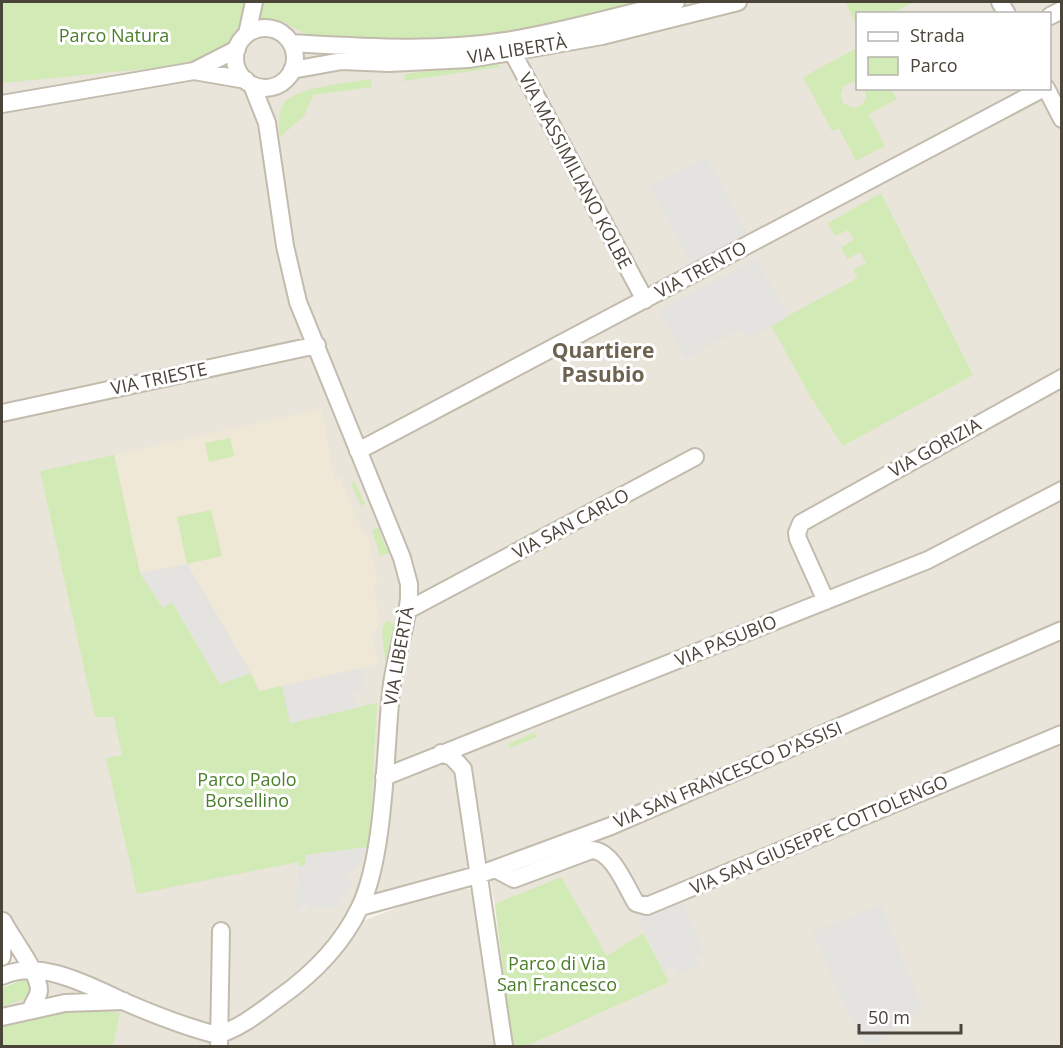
<svg xmlns="http://www.w3.org/2000/svg" width="1063" height="1048" viewBox="0 0 1063 1048" font-family="'Open Sans',sans-serif">
	<rect width="100%" height="100%" fill="#f6f3ec"/>
	<!-- residential -->
	<path fill="#eae5da" fill-rule="evenodd" d="M 2,2 L 1061,2 L 1061,1046 L 512,1046 L 495,904 L 486,861 L 429,882 L 356,897 L 321,953 L 299,974 L 243,1016 L 223,1024 L 210,1025 L 191,1021 L 88,978 L 55,968 L 35,959 L 24,946 L 2,961 ZM 858,14 L 1050,14 L 1050,88 L 858,88 Z
		M 451,887 L 475,890 L 496,1046 L 2,1046 L 2,988 L 30,979 L 71,987 L 120,1007 L 223,1039 L 358,923 Z"/>
	<!-- education -->
	<path fill="#efe8d6" d="M 322,409 L 334,478 L 340,478 L 362,531 L 368,535 L 377,582 L 374,589 L 380,621 L 372,640 L 378,662 L 377,665 L 259,691 L 251,673 L 187,564 L 140,573 L 114,455 Z"/>
	<!-- green -->
	<path fill="#d2eab5" d="M 2,2 L 655,2 L 505,36 L 407,41 L 311,37 L 284,22 L 242,30 L 231,46 L 194,64 L 2,83 Z
		M 850,2 L 914,2 L 892,13 L 858,14 L 857,26 L 846,4 Z
		M 857,48 L 857,83 C 844,81 838,91 843,103 L 853,108 L 862,105 L 866,98 L 865,89 L 891,89 L 897,99 L 869,114 L 885,146 L 856,161 L 839,128 L 832,131 L 803,77 Z
		M 494,62 L 501,67 L 404,81 L 405,74 Z
		M 371,79 L 372,87 L 313,95 L 304,116 L 280,137 C 279,127 277,114 283,105 C 293,86 350,83 371,79 Z
		M 881,193 L 973,375 L 843,446 L 810,396 L 771,325 L 858,278 L 853,270 L 866,263 L 860,252 L 847,259 L 841,247 L 854,240 L 848,230 L 835,236 L 828,223 Z
		M 230,438 L 234,456 L 209,462 L 205,443 Z
		M 114,455 L 140,573 L 162,607 L 172,602 L 220,684 L 251,673 L 259,691 L 282,686 L 291,723 L 377,703 L 369,847 L 305,855 L 306,865 L 299,867 L 298,862 L 137,894 L 106,758 L 122,755 L 114,717 L 95,717 L 40,471 Z
		M 354,481 L 365,503 L 362,507 L 351,485 Z
		M 211,510 L 222,556 L 187,564 L 177,517 Z
		M 380,527 L 384,528 L 379,530 L 386,548 L 389,548 L 391,552 L 380,556 L 372,530 Z
		M 386,621 L 397,625 L 385,662 L 382,628 Z
		M 535,732 L 537,737 L 510,748 L 508,744 Z
		M 561,877 L 607,956 L 643,933 L 669,982 L 526,1046 L 512,1046 L 495,904 Z
		M 24,979 L 30,979 L 32,996 L 2,1007 L 2,988 Z
		M 86,1008 L 120,1013 L 113,1046 L 2,1046 L 2,1025 L 25,1015 Z"/>
	<!-- parking -->
	<path fill="#e5e3e0" d="M 706,156 L 748,235 L 692,265 L 649,186 Z
		M 756,258 L 788,317 L 747,339 L 741,329 L 685,359 L 659,310 Z
		M 187,564 L 251,673 L 220,684 L 173,602 L 163,608 L 140,573 Z
		M 361,668 L 365,688 L 352,691 L 356,708 L 290,723 L 282,686 Z
		M 369,847 L 355,869 L 347,871 L 347,880 L 352,880 L 348,896 L 340,898 L 340,907 L 308,909 L 307,902 L 295,913 L 299,867 L 306,865 L 305,855 Z
		M 683,902 L 704,952 L 695,956 L 699,966 L 678,976 L 673,967 L 664,971 L 638,919 Z
		M 881,904 L 923,1010 L 875,1046 L 863,1046 L 812,932 Z"/>
	<g fill="none" stroke-linecap="round" stroke-linejoin="round">
		<!-- minor casing -->
		<g stroke="#c2bbae" stroke-width="20">
			<path id="minor" d="M 1000,2 L 1007,14
				M 1050,16 L 1062,10
				M235 58a30 30 0 1 1 60 0a30 30 0 1 1-60 0Z
				M 247,34 L 254,2
				M 291,43 C 363,47 435,52 506,41 C 563,32 620,15 676,2
				M 508,44 L 645,300
				M 292,70 L 342,61 L 389,63 L 469,59 L 511,52 L 602,36 L 738,2
				M 194,71 L 246,80
				M 1046,88 L 1062,119
				M 2,104 L 194,71 L 237,49
				M 2,413 L 317,345
				M 358,451 L 1044,88
				M 826,601 L 798,539 L 797,533 L 801,523 L 1062,378
				M 408,610 L 695,457
				M 441,753 L 452,757 L 463,769 L 504,1046
				M 384,777 L 928,560 L 1062,490
				M 495,869 L 514,879 L 592,850 C 613,851 626,887 636,903 L 647,906 L 1062,734
				M 360,907 L 481,874 L 611,826 L 1062,630
				M 3,921 C 12,939 40,974 39,991 C 38,997 33,1003 31,1009
				M 2,957 L 3,925
				M 2,976 C 40,958 90,986 125,1002 C 155,1015 186,1027 217,1035
				M 2,1017 L 65,1003 L 124,1001
				M 217,1035 C 241,1028 260,1012 279,998 C 313,974 342,945 360,907 C 385,855 385,751 391,692 C 394,660 406,630 409,598 L 409,584 L 402,558 L 298,302 L 285,246 L 267,123 L 252,85
				M 219,1046 L 221,931"/>
		</g>
		<!-- minor -->
		<use href="#minor" stroke="#fff" stroke-width="16"/>
	</g>
	<g text-anchor="middle" stroke-width="6" stroke-linejoin="round" paint-order="stroke">
		<!-- park labels -->
		<g font-size="18" fill="#4a7f2a" stroke="#fff">
			<text x="114" y="42">Parco Natura</text>
			<text x="247" y="786">Parco Paolo<tspan x="247" dy="21">Borsellino</tspan></text>
			<text x="557" y="970">Parco di Via<tspan x="557" dy="21">San Francesco</tspan></text>
		</g>
		<!-- street labels -->
		<g font-size="18" fill="#4b4439" stroke="#fff">
			<text transform="translate(517 50) rotate(-9)" y="6">VIA LIBERTÀ</text>
			<text transform="translate(575 171) rotate(62)" y="6">VIA MASSIMILIANO KOLBE</text>
			<text transform="translate(701 270) rotate(-28)" y="6">VIA TRENTO</text>
			<text transform="translate(159 379) rotate(-12)" y="6">VIA TRIESTE</text>
			<text transform="translate(935 448) rotate(-29)" y="6">VIA GORIZIA</text>
			<text transform="translate(571 524) rotate(-28)" y="6">VIA SAN CARLO</text>
			<text transform="translate(726 641) rotate(-22)" y="6">VIA PASUBIO</text>
			<text transform="translate(399 656) rotate(-80)" y="6">VIA LIBERTÀ</text>
			<text transform="translate(728 775) rotate(-23)" y="6">VIA SAN FRANCESCO D'ASSISI</text>
			<text transform="translate(819 835) rotate(-23)" y="6">VIA SAN GIUSEPPE COTTOLENGO</text>
		</g>
		<!-- quarter labels -->
		<g font-size="21" font-weight="bold" fill="#6e6250" stroke="#fff">
			<text x="603" y="358">Quartiere<tspan x="603" dy="24">Pasubio</tspan></text>
		</g>
	</g>
	<!-- border -->
	<rect width="1063" height="1048" fill="none" stroke="#4b4439" stroke-width="6"/>
	<!-- legend -->
	<rect x="856" y="12" width="195" height="78" fill="#ffffff" stroke="#b7b4b0" stroke-width="1.5"/>
	<rect x="868" y="32" width="30" height="9" fill="#ffffff" stroke="#b7b4b0" stroke-width="1.5"/>
	<text x="910" y="42" font-size="18" fill="#4b4439">Strada</text>
	<rect x="868" y="57" width="30" height="18" fill="#d2eab5" stroke="#b7b4b0" stroke-width="1.5"/>
	<text x="910" y="72" font-size="18" fill="#4b4439">Parco</text>
	<!-- scale -->
	<path d="M859 1024v9h102v-9" fill="none" stroke="#4b4439" stroke-width="3"/>
	<text x="868" y="1024" font-size="18" fill="#4b4439" stroke="#ffffff" stroke-width="4.5" paint-order="stroke">50 m</text>
</svg>
